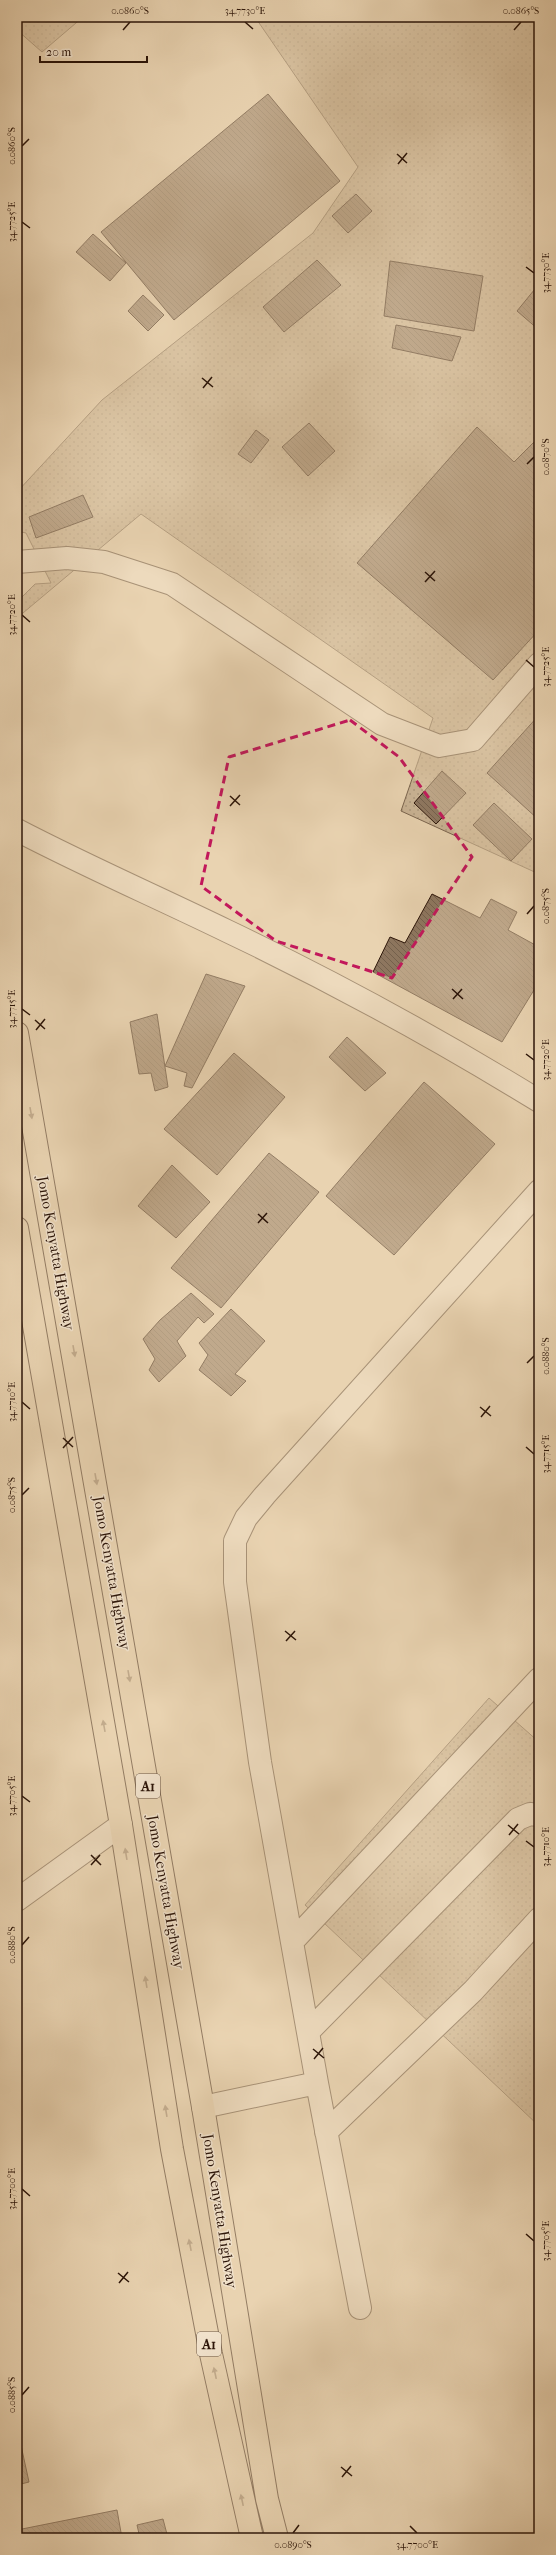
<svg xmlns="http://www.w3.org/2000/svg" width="556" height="2555" viewBox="0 0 556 2555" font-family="'IM FELL French Canon',serif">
	<defs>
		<pattern id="grass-dots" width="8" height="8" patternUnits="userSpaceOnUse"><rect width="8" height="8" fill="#c9b394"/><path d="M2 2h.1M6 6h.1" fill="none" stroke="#ad997e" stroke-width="1.8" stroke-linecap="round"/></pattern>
		<pattern id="building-back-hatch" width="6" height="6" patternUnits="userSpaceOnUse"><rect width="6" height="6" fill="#8e7760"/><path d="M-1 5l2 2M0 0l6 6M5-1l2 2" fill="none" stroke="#74604d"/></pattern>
	</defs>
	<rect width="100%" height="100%" fill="#e9d3b1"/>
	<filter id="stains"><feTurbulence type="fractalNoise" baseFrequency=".005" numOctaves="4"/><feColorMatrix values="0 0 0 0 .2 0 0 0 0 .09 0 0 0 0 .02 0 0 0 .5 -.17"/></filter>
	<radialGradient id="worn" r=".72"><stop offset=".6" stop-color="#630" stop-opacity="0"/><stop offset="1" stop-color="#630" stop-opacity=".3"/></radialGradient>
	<!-- grass -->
	<path fill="url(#grass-dots)" stroke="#7a644e" d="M 17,17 L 83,17 L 42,52 L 17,30 Z
		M 255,17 L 539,17 L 539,874 L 401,811 L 433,718 L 141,514 L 17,618 L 18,601 L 35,584 L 51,583 L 26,533 L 17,531 L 17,492 L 102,400 L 313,233 L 358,167 Z
		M 489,1698 L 539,1742 L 539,2126 L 305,1905 Z"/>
	<!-- building -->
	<path fill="url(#building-back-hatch)" stroke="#2b1408" d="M 268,94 L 340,181 L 174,320 L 101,232 Z
		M 356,194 L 372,211 L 348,233 L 332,216 Z
		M 93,234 L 126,263 L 110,281 L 76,252 Z
		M 317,260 L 341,285 L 284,332 L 263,307 Z
		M 390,261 L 483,276 L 474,331 L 384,316 Z
		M 539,284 L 539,330 L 517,311 Z
		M 143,295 L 164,315 L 148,331 L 128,311 Z
		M 396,325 L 461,337 L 452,361 L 392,348 Z
		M 309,423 L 335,451 L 308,476 L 282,447 Z
		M 477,427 L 514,462 L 539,437 L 539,630 L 493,680 L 357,563 Z
		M 256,430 L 269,440 L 251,463 L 238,454 Z
		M 83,495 L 93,517 L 36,538 L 29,517 Z
		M 539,715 L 539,820 L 487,773 Z
		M 442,771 L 466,793 L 436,824 L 414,803 Z
		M 494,803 L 532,839 L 511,861 L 473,825 Z
		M 432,894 L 480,918 L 491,899 L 517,912 L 508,930 L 539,947 L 539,993 L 534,990 L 502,1042 L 373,972 L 390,937 L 405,943 Z
		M 206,974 L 245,986 L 192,1088 L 184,1086 L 187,1073 L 165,1066 Z
		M 157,1014 L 168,1087 L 155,1091 L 151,1073 L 139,1074 L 130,1022 Z
		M 347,1037 L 386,1073 L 365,1091 L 329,1057 Z
		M 234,1053 L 285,1097 L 217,1175 L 164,1129 Z
		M 424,1082 L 495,1144 L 394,1255 L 326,1196 Z
		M 269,1153 L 319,1192 L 221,1308 L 171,1268 Z
		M 172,1165 L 210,1202 L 176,1238 L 138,1206 Z
		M 191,1293 L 214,1314 L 204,1323 L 198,1317 L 177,1341 L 186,1356 L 159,1382 L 149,1370 L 155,1359 L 143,1339 L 160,1320 Z
		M 231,1309 L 265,1341 L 235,1374 L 246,1381 L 231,1396 L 199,1370 L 208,1355 L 199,1343 Z
		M 17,2427 L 29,2482 L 17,2485 Z
		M 117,2510 L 122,2538 L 17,2538 L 17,2530 Z
		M 163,2519 L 168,2538 L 140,2538 L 137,2525 Z"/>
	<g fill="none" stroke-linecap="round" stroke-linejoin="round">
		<!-- minor casing -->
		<g stroke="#5a4432" stroke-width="24">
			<path id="minor" d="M 17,562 L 67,558 L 104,562 L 172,584 L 382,724 L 439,746 L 473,740 L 539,664
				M 17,830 C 86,866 157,897 227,931 C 334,982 438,1039 539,1101
				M 17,1900 L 121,1825
				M 292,1942 L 539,1679
				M 308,2032 L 518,1819 L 530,1814 L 539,1815
				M 203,2107 L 317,2083
				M 326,2132 L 473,1991 L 539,1919
				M 360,2308 L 317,2083 L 260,1762 L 235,1582 L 235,1541 L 246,1518 L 265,1495 L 539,1191"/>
		</g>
		<!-- highway casing -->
		<g stroke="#2b1408" stroke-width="24">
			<path id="highway" d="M 17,1033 L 203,2107 L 267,2499 L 277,2538
				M 17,1228 L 121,1825 L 172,2149 L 211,2354 L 252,2538"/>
		</g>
		<!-- minor -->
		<use href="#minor" stroke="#f1e2cc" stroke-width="22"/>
		<!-- highway -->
		<use href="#highway" stroke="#e9d3b1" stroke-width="22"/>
	</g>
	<!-- one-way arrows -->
	<defs><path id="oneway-solid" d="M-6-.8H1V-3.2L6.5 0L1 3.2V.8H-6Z"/></defs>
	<g fill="#947d65">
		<use href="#oneway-solid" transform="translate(31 1113) rotate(80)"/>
		<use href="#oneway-solid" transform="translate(74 1351) rotate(80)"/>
		<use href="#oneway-solid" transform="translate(96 1479) rotate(80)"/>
		<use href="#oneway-solid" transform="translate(129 1676) rotate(80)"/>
		<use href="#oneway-solid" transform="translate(104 1726) rotate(-100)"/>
		<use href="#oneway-solid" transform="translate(126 1854) rotate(-99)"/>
		<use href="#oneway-solid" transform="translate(146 1982) rotate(-99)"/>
		<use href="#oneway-solid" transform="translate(166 2111) rotate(-99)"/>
		<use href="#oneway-solid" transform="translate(190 2245) rotate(-101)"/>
		<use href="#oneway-solid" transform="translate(215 2373) rotate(-102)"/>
		<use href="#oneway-solid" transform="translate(242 2500) rotate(-102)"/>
	</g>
	<!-- marked area -->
	<path d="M0 0H556V2555H0ZM 350,720 L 399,757 L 472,857 L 392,978 L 276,941 L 201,886 L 229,757 Z" fill="#e9d3b1" fill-opacity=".55" fill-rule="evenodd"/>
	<path fill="none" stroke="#c2185b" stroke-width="3" stroke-dasharray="8 5" stroke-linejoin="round" d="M 350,720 L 399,757 L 472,857 L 392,978 L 276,941 L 201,886 L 229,757 Z"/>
	<!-- ticks -->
	<path fill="none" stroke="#2b1408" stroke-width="1.5" d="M 245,22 L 253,29M 123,30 L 130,22M 514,30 L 521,22M 22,146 L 29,139M 397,154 L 407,163M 398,164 L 407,153M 22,222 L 30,228M 526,267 L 534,273M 202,378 L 213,387M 203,388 L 212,377M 527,464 L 534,457M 425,572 L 435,581M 425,582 L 435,571M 22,615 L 30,622M 526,660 L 534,667M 230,796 L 240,805M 230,806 L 240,795M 527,914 L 534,906M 452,989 L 463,999M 453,999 L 462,989M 22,1009 L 30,1015M 35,1020 L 45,1029M 36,1030 L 45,1019M 526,1054 L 534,1060M 258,1214 L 268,1223M 258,1223 L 267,1213M 527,1363 L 534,1356M 22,1402 L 30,1409M 480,1407 L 491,1416M 481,1417 L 490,1406M 63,1438 L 73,1447M 526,1447 L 534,1454M 63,1448 L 73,1437M 22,1495 L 29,1488M 285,1631 L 296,1640M 286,1641 L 295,1631M 22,1796 L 30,1802M 508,1825 L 519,1834M 509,1835 L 518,1824M 526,1841 L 534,1847M 91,1855 L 101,1865M 91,1865 L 100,1855M 22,1945 L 29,1937M 313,2049 L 324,2058M 314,2059 L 323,2048M 22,2189 L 30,2196M 526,2234 L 534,2241M 118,2273 L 129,2282M 119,2283 L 128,2272M 22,2395 L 29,2387M 341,2467 L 352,2476M 342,2477 L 351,2466M 410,2526 L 417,2533M 293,2533 L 299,2525"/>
	<g text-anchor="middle" stroke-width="3" stroke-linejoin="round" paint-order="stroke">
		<!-- shield labels -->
		<g fill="#f1e2cc" stroke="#665243" stroke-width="1">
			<rect x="136" y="1774" width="24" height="24" rx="3"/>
			<rect x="197" y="2332" width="24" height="24" rx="3"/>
		</g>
		<g font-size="14" font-weight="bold" fill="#2b1408">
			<text x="148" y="1791">A1</text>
			<text x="209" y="2349">A1</text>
		</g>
		<!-- street labels -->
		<g font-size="15" fill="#2b1408" stroke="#f1e2cc">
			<text transform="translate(56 1253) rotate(80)" y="5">Jomo Kenyatta Highway</text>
			<text transform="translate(112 1573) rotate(80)" y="5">Jomo Kenyatta Highway</text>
			<text transform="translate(166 1892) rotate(80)" y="5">Jomo Kenyatta Highway</text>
			<text transform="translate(220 2211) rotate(81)" y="5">Jomo Kenyatta Highway</text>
		</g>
	</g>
	<!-- margin -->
	<rect width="556" height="2555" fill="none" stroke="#e9d3b1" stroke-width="44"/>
	<!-- scale -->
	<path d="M40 56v6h107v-6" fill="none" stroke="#2b1408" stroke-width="2"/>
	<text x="46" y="56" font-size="12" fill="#2b1408" stroke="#f1e2cc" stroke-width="3" paint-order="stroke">20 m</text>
	<rect x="22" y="22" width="512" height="2511" fill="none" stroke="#2b1408" stroke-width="1.5"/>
	<g font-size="10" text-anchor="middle" fill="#2b1408">
		<text x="130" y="14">0.0860°S</text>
		<text x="245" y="14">34.7730°E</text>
		<text x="521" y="14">0.0865°S</text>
		<text transform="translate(11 146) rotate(-90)" y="4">0.0860°S</text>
		<text transform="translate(11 222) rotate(-90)" y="4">34.7725°E</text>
		<text transform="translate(545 273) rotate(-90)" y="4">34.7730°E</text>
		<text transform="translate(545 457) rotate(-90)" y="4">0.0870°S</text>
		<text transform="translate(11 615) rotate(-90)" y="4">34.7720°E</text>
		<text transform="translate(545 667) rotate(-90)" y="4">34.7725°E</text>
		<text transform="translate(545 906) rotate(-90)" y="4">0.0875°S</text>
		<text transform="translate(11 1009) rotate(-90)" y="4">34.7715°E</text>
		<text transform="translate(545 1060) rotate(-90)" y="4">34.7720°E</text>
		<text transform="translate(545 1356) rotate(-90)" y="4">0.0880°S</text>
		<text transform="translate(11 1402) rotate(-90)" y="4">34.7710°E</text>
		<text transform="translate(545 1454) rotate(-90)" y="4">34.7715°E</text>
		<text transform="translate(11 1495) rotate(-90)" y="4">0.0875°S</text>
		<text transform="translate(11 1796) rotate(-90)" y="4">34.7705°E</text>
		<text transform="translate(545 1847) rotate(-90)" y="4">34.7710°E</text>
		<text transform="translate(11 1945) rotate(-90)" y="4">0.0880°S</text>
		<text transform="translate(11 2189) rotate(-90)" y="4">34.7700°E</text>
		<text transform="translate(545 2241) rotate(-90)" y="4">34.7705°E</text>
		<text transform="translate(11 2395) rotate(-90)" y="4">0.0885°S</text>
		<text x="293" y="2548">0.0890°S</text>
		<text x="417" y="2548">34.7700°E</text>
	</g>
	<rect width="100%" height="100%" filter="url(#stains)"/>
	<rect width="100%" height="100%" fill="url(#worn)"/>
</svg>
